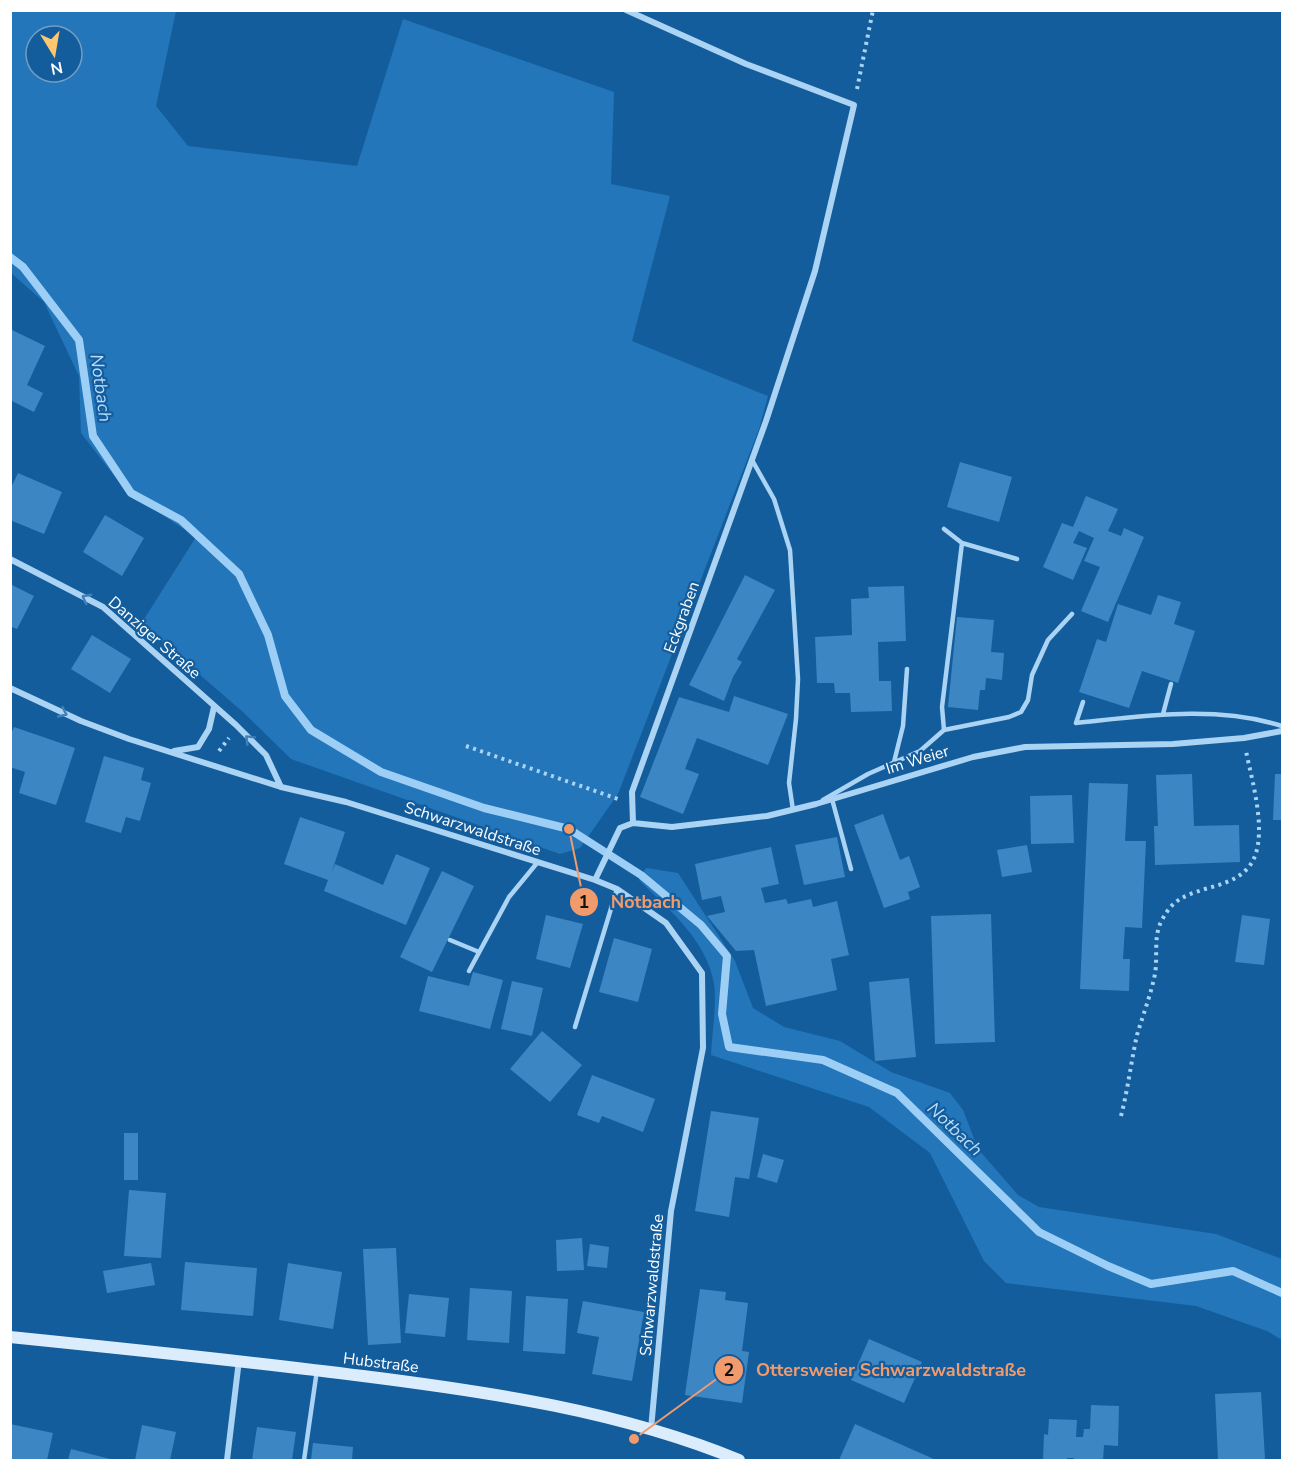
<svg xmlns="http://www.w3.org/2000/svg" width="1293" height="1471" viewBox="0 0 1293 1471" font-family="'Nunito Sans',sans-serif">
	<rect width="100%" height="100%" fill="#145d9d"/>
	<!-- green -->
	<path fill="#2376ba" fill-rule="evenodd" d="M 11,10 L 176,11 L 156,106 L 188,146 L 357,166 L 403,19 L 614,92 L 611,184 L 670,196 L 632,341 L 768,396 L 759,429 L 618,794 L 580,848 L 560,854 L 291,759 L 243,712 L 141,624 L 196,537 L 126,491 L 81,433 L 79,376 L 44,302 L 11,273 ZM 36,36 L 72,36 L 72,72 L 36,72 Z
		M 646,868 L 678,873 L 735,961 L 753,1008 L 784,1027 L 840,1041 L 891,1072 L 950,1093 L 963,1110 L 978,1149 L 1018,1195 L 1039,1207 L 1216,1234 L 1282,1259 L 1282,1340 L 1267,1331 L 1196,1306 L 1006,1283 L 984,1261 L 930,1153 L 869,1107 L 711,1055 C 712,1033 717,1005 714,984 C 707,940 669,910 639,880 Z"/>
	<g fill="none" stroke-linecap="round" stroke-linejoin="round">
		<!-- stream -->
		<path stroke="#9dcff6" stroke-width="8" d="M 10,257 L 23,267 L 79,340 L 93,436 L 131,493 L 181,520 L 239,574 L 268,635 L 285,696 L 311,730 L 381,772 L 484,808 L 569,829 L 641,875 L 701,925 L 727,956 L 722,1014 L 729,1047 L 823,1060 L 897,1093 L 1039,1232 L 1108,1266 L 1151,1284 L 1233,1271 L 1282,1293"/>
	</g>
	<!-- building -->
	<path fill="#3d86c4" d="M 10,329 L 45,346 L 27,385 L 43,393 L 34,412 L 10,400 Z
		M 960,462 L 1012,477 L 999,522 L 947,507 Z
		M 18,473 L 62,492 L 44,534 L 10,520 L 10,490 Z
		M 1086,496 L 1118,509 L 1108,531 L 1121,536 L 1124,528 L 1144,537 L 1108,622 L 1081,611 L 1100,567 L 1084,561 L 1094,538 L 1079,531 L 1073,543 L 1087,548 L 1073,580 L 1043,567 L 1062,523 L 1073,527 Z
		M 105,515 L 144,538 L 122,576 L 83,552 Z
		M 745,575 L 775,590 L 737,659 L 742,662 L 733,677 L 724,701 L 689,685 Z
		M 10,584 L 34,596 L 17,629 L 10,626 Z
		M 904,586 L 906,641 L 878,642 L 879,681 L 891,681 L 892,711 L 851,712 L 850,693 L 835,693 L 834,683 L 817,683 L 815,637 L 852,635 L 851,599 L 869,598 L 868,587 Z
		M 1158,595 L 1181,602 L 1174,624 L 1195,631 L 1178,683 L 1142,671 L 1129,708 L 1079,692 L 1097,639 L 1106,642 L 1118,604 L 1151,615 Z
		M 957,617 L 994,620 L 991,652 L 1004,653 L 1002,680 L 986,678 L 985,690 L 980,690 L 978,710 L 948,707 Z
		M 92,635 L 131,659 L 110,693 L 71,669 Z
		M 734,696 L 788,714 L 768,765 L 697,738 L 685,769 L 699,774 L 683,814 L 640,797 L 679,697 L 729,712 Z
		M 14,727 L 75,748 L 56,805 L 19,793 L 25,772 L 10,767 L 10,736 Z
		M 104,756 L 144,768 L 141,780 L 151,783 L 140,821 L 126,817 L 121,833 L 85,822 Z
		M 1192,774 L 1194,826 L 1239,825 L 1240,862 L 1155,865 L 1154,826 L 1158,826 L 1156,775 Z
		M 1275,774 L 1282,774 L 1282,820 L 1273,820 Z
		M 1089,783 L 1128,784 L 1125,841 L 1146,841 L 1142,928 L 1125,927 L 1123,959 L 1130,959 L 1129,991 L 1080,989 Z
		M 1072,795 L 1074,843 L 1031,844 L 1030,796 Z
		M 883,814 L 900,860 L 909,856 L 920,887 L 908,892 L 910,899 L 884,908 L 854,825 Z
		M 300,817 L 345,832 L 331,874 L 335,864 L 383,885 L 396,854 L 430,868 L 406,925 L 324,891 L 328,880 L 284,864 Z
		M 837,837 L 845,877 L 804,885 L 795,845 Z
		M 1027,845 L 1032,872 L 1002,877 L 997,850 Z
		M 771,847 L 779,884 L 761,888 L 765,903 L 786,899 L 788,904 L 811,899 L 813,907 L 837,901 L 849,955 L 831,959 L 837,990 L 766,1006 L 754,950 L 736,951 L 707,916 L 725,912 L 721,896 L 702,900 L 695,864 Z
		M 442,871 L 474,886 L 432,972 L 400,957 Z
		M 991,914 L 995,1042 L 935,1044 L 931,916 Z
		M 546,915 L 583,924 L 570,968 L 536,959 Z
		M 1242,915 L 1270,919 L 1264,965 L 1235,962 Z
		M 614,938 L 652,949 L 638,1002 L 599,992 Z
		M 473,972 L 503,980 L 490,1029 L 419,1011 L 428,976 L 469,986 Z
		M 909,978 L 916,1057 L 875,1061 L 869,982 Z
		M 512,981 L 543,988 L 532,1036 L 501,1029 Z
		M 542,1031 L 582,1065 L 550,1102 L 510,1069 Z
		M 592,1075 L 655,1099 L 643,1132 L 602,1116 L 599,1123 L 577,1115 Z
		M 711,1111 L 759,1118 L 749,1179 L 735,1177 L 729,1217 L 695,1211 Z
		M 124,1133 L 138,1133 L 138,1180 L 124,1180 Z
		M 763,1154 L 784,1160 L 777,1183 L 757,1177 Z
		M 129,1190 L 166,1193 L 161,1258 L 124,1256 Z
		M 582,1238 L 584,1270 L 557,1271 L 556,1240 Z
		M 590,1244 L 609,1247 L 607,1268 L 587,1266 Z
		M 396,1248 L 401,1343 L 368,1345 L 363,1249 Z
		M 185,1262 L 257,1268 L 253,1316 L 181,1310 Z
		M 151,1263 L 155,1285 L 107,1293 L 103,1271 Z
		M 288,1263 L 342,1272 L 333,1329 L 279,1320 Z
		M 470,1288 L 512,1291 L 509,1343 L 467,1340 Z
		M 700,1289 L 726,1292 L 725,1300 L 748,1303 L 742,1351 L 749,1352 L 742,1403 L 685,1395 Z
		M 409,1294 L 449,1298 L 445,1337 L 405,1333 Z
		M 526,1296 L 568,1299 L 565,1354 L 523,1351 Z
		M 583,1301 L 644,1312 L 632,1381 L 592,1374 L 599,1337 L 577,1333 Z
		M 869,1339 L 922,1362 L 904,1403 L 851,1380 Z
		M 1261,1392 L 1265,1459 L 1218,1460 L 1215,1394 Z
		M 1091,1405 L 1119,1406 L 1118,1446 L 1104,1445 L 1103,1460 L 1074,1460 L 1074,1458 L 1067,1458 L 1067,1460 L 1043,1460 L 1044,1434 L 1048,1435 L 1049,1419 L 1077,1420 L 1076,1437 L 1083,1437 L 1084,1429 L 1090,1429 Z
		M 10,1424 L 53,1433 L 47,1460 L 10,1460 Z
		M 855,1424 L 936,1460 L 839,1460 Z
		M 142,1425 L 176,1432 L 170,1460 L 135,1460 Z
		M 257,1427 L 296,1432 L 292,1460 L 252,1460 Z
		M 313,1443 L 353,1447 L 352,1460 L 311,1460 Z
		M 71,1449 L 114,1460 L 68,1460 Z"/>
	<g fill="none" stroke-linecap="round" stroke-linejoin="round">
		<!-- path -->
		<path stroke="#abd3f3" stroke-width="4" stroke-dasharray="3 4.5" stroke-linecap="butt" d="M 857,89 L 873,10
			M 466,746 L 618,799
			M 219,751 L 229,738
			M 1121,1116 C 1128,1089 1131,1062 1137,1035 C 1143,1015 1151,994 1155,974 C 1158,955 1153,936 1162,920 C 1173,899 1184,896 1205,889 C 1219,885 1235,881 1246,870 C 1272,845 1252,782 1246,751"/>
		<!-- lane -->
		<path stroke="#abd3f3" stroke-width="4.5" d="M 752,460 L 774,499 L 790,550 L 798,679 L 796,719 L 789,783 L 793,810
			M 962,543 L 1017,559
			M 1083,702 L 1076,723 C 1144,716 1216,705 1282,726
			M 1163,714 L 1171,684
			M 944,730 L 942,707 L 962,543 L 944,529
			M 894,762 L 903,726 L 907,669
			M 832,799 L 851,869
			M 823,800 L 868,774 L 920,751 L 944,730 L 1009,717 L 1021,712 L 1028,700 L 1032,675 L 1048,640 L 1072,614
			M 450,940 L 479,952
			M 469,971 L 509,897 L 537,863
			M 575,1027 L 617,889
			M 304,1460 L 317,1370"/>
		<!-- street -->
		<path stroke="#abd3f3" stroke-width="6" d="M 626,10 L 746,64 L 854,105 L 815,271 L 766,421 L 632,792 L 633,823
			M 10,559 L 103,607 L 236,725 L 266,755 L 281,787
			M 10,688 L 81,721 L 129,739 L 281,787 L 346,802 L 595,880 L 617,889 L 666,923 L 702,973 L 703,1048 L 671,1211 L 651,1429
			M 174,751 L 198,747 L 209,729 L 214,707
			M 595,880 L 620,828 L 633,823 L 672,827 L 767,816 L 816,804 L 973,757 L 1025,747 L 1173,744 L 1244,738 L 1282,731
			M 227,1460 L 239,1360"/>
		<!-- secondary -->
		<path stroke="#dbedfd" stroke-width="12" d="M 10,1337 C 128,1349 246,1361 363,1376 C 490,1392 620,1411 739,1460"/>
	</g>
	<!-- one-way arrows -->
	<defs><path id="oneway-chevron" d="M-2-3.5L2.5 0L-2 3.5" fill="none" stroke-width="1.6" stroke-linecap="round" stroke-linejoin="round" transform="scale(1.5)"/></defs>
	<g stroke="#4180b7">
		<use href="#oneway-chevron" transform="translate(86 598) rotate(-152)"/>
		<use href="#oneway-chevron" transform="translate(63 713) rotate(25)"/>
		<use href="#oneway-chevron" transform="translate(249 739) rotate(-135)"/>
	</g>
	<g text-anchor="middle" stroke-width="4.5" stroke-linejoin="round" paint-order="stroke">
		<!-- street labels -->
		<g font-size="16" fill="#fff" stroke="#145d9d">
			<text transform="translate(681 617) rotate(-70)" y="6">Eckgraben</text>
			<text transform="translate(155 637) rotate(41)" y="6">Danziger Straße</text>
			<text transform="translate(917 759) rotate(-17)" y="6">Im Weier</text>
			<text transform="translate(473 828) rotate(18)" y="6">Schwarzwaldstraße</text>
			<text transform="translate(651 1285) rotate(-85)" y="6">Schwarzwaldstraße</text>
			<text transform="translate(381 1362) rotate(7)" y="6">Hubstraße</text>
		</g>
		<!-- water labels -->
		<g font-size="18" font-style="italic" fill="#b8dcfa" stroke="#145d9d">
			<text transform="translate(101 388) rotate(82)" y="6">Notbach</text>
			<text transform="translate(955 1129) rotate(44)" y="6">Notbach</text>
		</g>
	</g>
	<!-- callouts -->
	<path fill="none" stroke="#f19b6d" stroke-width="2" d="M569 829L584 902M634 1439L729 1370"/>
	<g fill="#f19b6d" stroke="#145d9d" stroke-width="2">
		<circle cx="569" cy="829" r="6"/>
		<circle cx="634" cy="1439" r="6"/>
		<circle cx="584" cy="902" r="15"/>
		<circle cx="729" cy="1370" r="15"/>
	</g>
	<g font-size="18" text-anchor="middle" font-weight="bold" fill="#111">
		<text x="584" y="908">1</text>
		<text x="729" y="1376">2</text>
	</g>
	<g font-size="18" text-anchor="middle" font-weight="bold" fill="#f19b6d" stroke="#145d9d" stroke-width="4.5" stroke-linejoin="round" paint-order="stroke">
		<text x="646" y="908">Notbach</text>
		<text x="891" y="1376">Ottersweier Schwarzwaldstraße</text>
	</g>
	<!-- border -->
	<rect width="1293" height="1471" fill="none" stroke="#ffffff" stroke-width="24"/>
	<!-- north arrow -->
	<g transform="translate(54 54) rotate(169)"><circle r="28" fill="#145d9d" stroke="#729ec4" stroke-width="1.5"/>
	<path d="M0-4.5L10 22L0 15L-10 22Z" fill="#ffc76d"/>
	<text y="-9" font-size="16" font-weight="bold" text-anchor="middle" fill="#ffffff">N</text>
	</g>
</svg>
